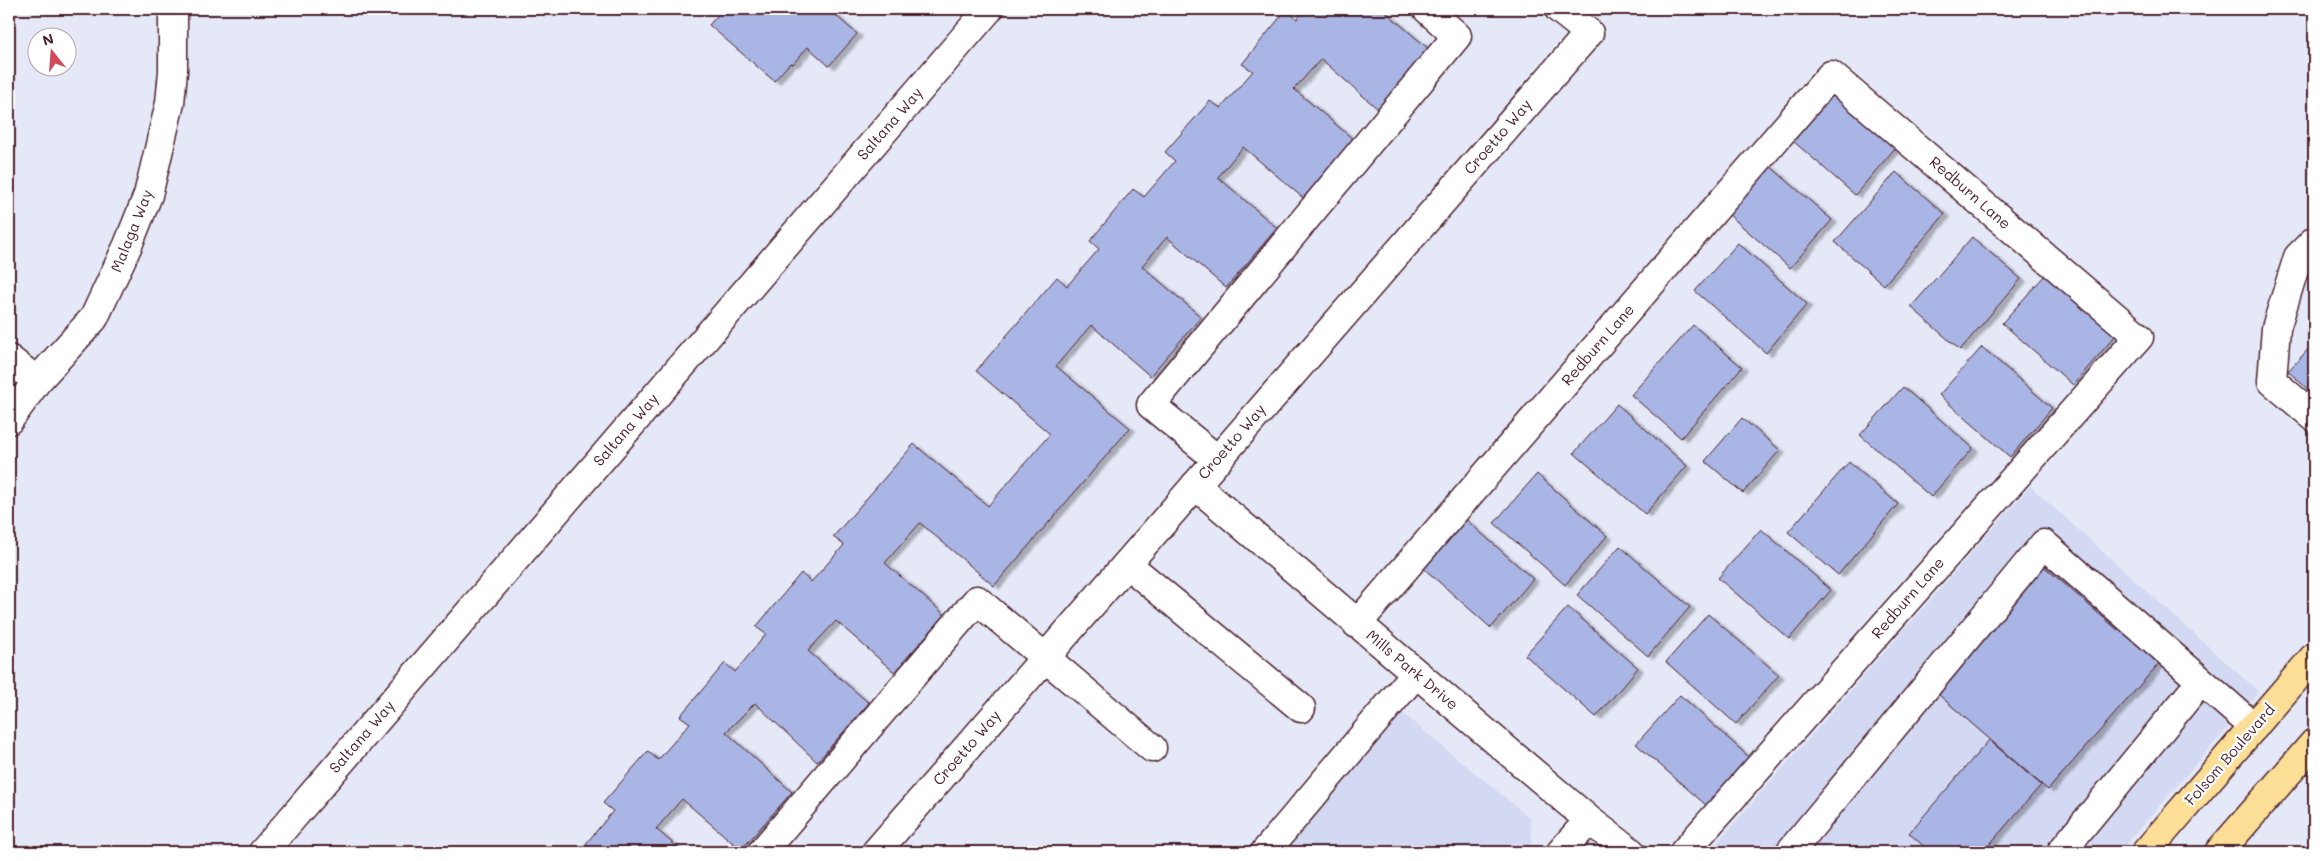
<svg xmlns="http://www.w3.org/2000/svg" width="2323" height="861" viewBox="0 0 2323 861" font-family="Mali,sans-serif">
	<defs>
		<filter id="shadow"><feDropShadow dx="5.5" dy="3" stdDeviation="1" flood-color="#0004"/></filter>
	</defs>
	<rect width="100%" height="100%" fill="#e5e9f7"/>
	<filter id="ink" filterUnits="userSpaceOnUse"><feTurbulence type="fractalNoise" baseFrequency=".02" numOctaves="2"/><feDisplacementMap in="SourceGraphic" scale="10" xChannelSelector="R" yChannelSelector="G"/><feConvolveMatrix kernelMatrix="1 2 1 2 8 2 1 2 1" color-interpolation-filters="sRGB"/></filter>
	<g filter="url(#ink)">
		<!-- built -->
		<path fill="#d3d9f2" d="M 2030,486 L 2259,692 L 2119,852 L 1709,852 Z
			M 1400,711 L 1530,818 L 1532,840 L 1528,852 L 1281,852 Z"/>
		<!-- building -->
		<path fill="#a9b5e5" stroke="#4a1f2b" filter="url(#shadow)" d="M 723,9 L 837,9 L 833,13 L 857,34 L 829,66 L 808,47 L 793,64 L 790,63 L 774,81 L 709,25 Z
			M 1305,9 L 1382,9 L 1430,50 L 1379,110 L 1321,59 L 1294,89 L 1353,139 L 1303,198 L 1243,147 L 1218,177 L 1277,228 L 1226,288 L 1167,237 L 1142,266 L 1201,317 L 1150,376 L 1091,325 L 1056,366 L 1130,428 L 994,586 L 920,523 L 885,563 L 945,615 L 894,672 L 836,621 L 808,651 L 869,703 L 817,762 L 755,703 L 726,732 L 792,792 L 741,850 L 682,799 L 656,829 L 683,852 L 579,852 L 613,811 L 603,803 L 648,751 L 658,760 L 690,723 L 680,716 L 725,663 L 735,672 L 766,634 L 756,627 L 801,573 L 811,582 L 844,545 L 833,537 L 914,444 L 988,506 L 1050,434 L 976,371 L 1057,277 L 1067,286 L 1099,249 L 1090,241 L 1133,189 L 1144,197 L 1175,161 L 1165,152 L 1210,101 L 1221,108 L 1253,71 L 1242,64 L 1286,10 L 1297,19 Z
			M 1827,85 L 1897,146 L 1855,195 L 1784,133 Z
			M 1762,159 L 1832,220 L 1790,268 L 1720,207 Z
			M 1896,172 L 1945,214 L 1884,285 L 1835,242 Z
			M 1972,237 L 2021,279 L 1960,350 L 1911,307 Z
			M 1738,243 L 1807,304 L 1766,353 L 1695,291 Z
			M 2046,274 L 2115,336 L 2073,385 L 2002,323 Z
			M 1693,325 L 1742,367 L 1681,438 L 1631,395 Z
			M 2314,343 L 2314,395 L 2288,371 Z
			M 1982,347 L 2052,408 L 2010,457 L 1939,395 Z
			M 1903,387 L 1973,448 L 1931,497 L 1860,435 Z
			M 1617,404 L 1687,466 L 1645,514 L 1574,453 Z
			M 1742,418 L 1780,450 L 1743,493 L 1705,461 Z
			M 1849,462 L 1898,504 L 1838,575 L 1788,532 Z
			M 1537,474 L 1607,536 L 1565,585 L 1494,523 Z
			M 1463,517 L 1533,579 L 1491,628 L 1421,566 Z
			M 1761,529 L 1831,590 L 1789,639 L 1718,578 Z
			M 1620,546 L 1690,607 L 1648,656 L 1577,595 Z
			M 2040,563 L 2119,631 L 2122,626 L 2162,660 L 2048,790 L 1931,688 Z
			M 1568,607 L 1638,668 L 1596,717 L 1525,655 Z
			M 1708,614 L 1779,675 L 1736,724 L 1666,662 Z
			M 1680,695 L 1749,757 L 1707,806 L 1636,744 Z
			M 1989,740 L 2041,785 L 1983,852 L 1930,852 L 1909,833 Z"/>
		<g fill="none" stroke-linecap="round" stroke-linejoin="round">
			<!-- minor casing -->
			<g stroke="#4a1f2b" stroke-width="31">
				<path id="minor" d="M 2314,241 L 2298,257 L 2276,328 L 2272,381 L 2314,417
					M 9,359 L 37,381
					M 9,420 L 37,381 L 94,318 L 128,245 L 148,195 L 170,103 L 173,71 L 173,9
					M 1218,460 L 1151,405 L 1457,36 L 1427,9
					M 1195,485 L 1589,820 L 1631,852
					M 1127,564 L 1301,708
					M 1357,624 L 1831,75 L 2139,337 L 1684,852
					M 263,852 L 989,9
					M 762,852 L 977,600 L 1152,748
					M 876,852 L 1589,33 L 1559,9
					M 1265,852 L 1416,673
					M 1561,852 L 1589,820
					M 1790,852 L 2044,544 L 2254,727
					M 2061,852 L 2201,681"/>
			</g>
			<!-- major casing -->
			<g stroke="#4a1f2b" stroke-width="31">
				<path id="major" d="M 2146,852 L 2314,657
					M 2219,852 L 2314,743"/>
			</g>
			<!-- minor -->
			<use href="#minor" stroke="#fff" stroke-width="28"/>
			<!-- major -->
			<use href="#major" stroke="#fcde96" stroke-width="28"/>
		</g>
	</g>
	<g text-anchor="middle" stroke-width="4.5" stroke-linejoin="round" paint-order="stroke">
		<!-- street labels -->
		<g font-size="15" fill="#4a1f2b" stroke="#fff">
			<text transform="translate(890 124) rotate(-49)" y="5">Saltana Way</text>
			<text transform="translate(1498 137) rotate(-49)" y="5">Croetto Way</text>
			<text transform="translate(1970 193) rotate(41)" y="5">Redburn Lane</text>
			<text transform="translate(132 231) rotate(-68)" y="5">Malaga Way</text>
			<text transform="translate(1598 345) rotate(-49)" y="5">Redburn Lane</text>
			<text transform="translate(626 430) rotate(-49)" y="5">Saltana Way</text>
			<text transform="translate(1232 442) rotate(-49)" y="5">Croetto Way</text>
			<text transform="translate(1908 598) rotate(-49)" y="5">Redburn Lane</text>
			<text transform="translate(1412 670) rotate(40)" y="5">Mills Park Drive</text>
			<text transform="translate(362 737) rotate(-49)" y="5">Saltana Way</text>
			<text transform="translate(967 748) rotate(-49)" y="5">Croetto Way</text>
			<text transform="translate(2230 755) rotate(-49)" y="5">Folsom Boulevard</text>
		</g>
	</g>
	<!-- margin -->
	<rect width="2323" height="861" fill="none" stroke="#fff" stroke-width="30"/>
	<rect x="15" y="15" width="2293" height="831" fill="none" stroke="#4a1f2b" stroke-width="2" filter="url(#ink)"/>
	<!-- north arrow -->
	<g transform="translate(52 52) rotate(343)"><circle r="24" fill="#ffffff" stroke="#b7a5aa"/>
	<path d="M0-4L9 19L0 12L-9 19Z" fill="#d1495b"/>
	<text y="-8" font-size="14" font-weight="bold" text-anchor="middle" fill="#4a1f2b">N</text>
	</g>
</svg>
